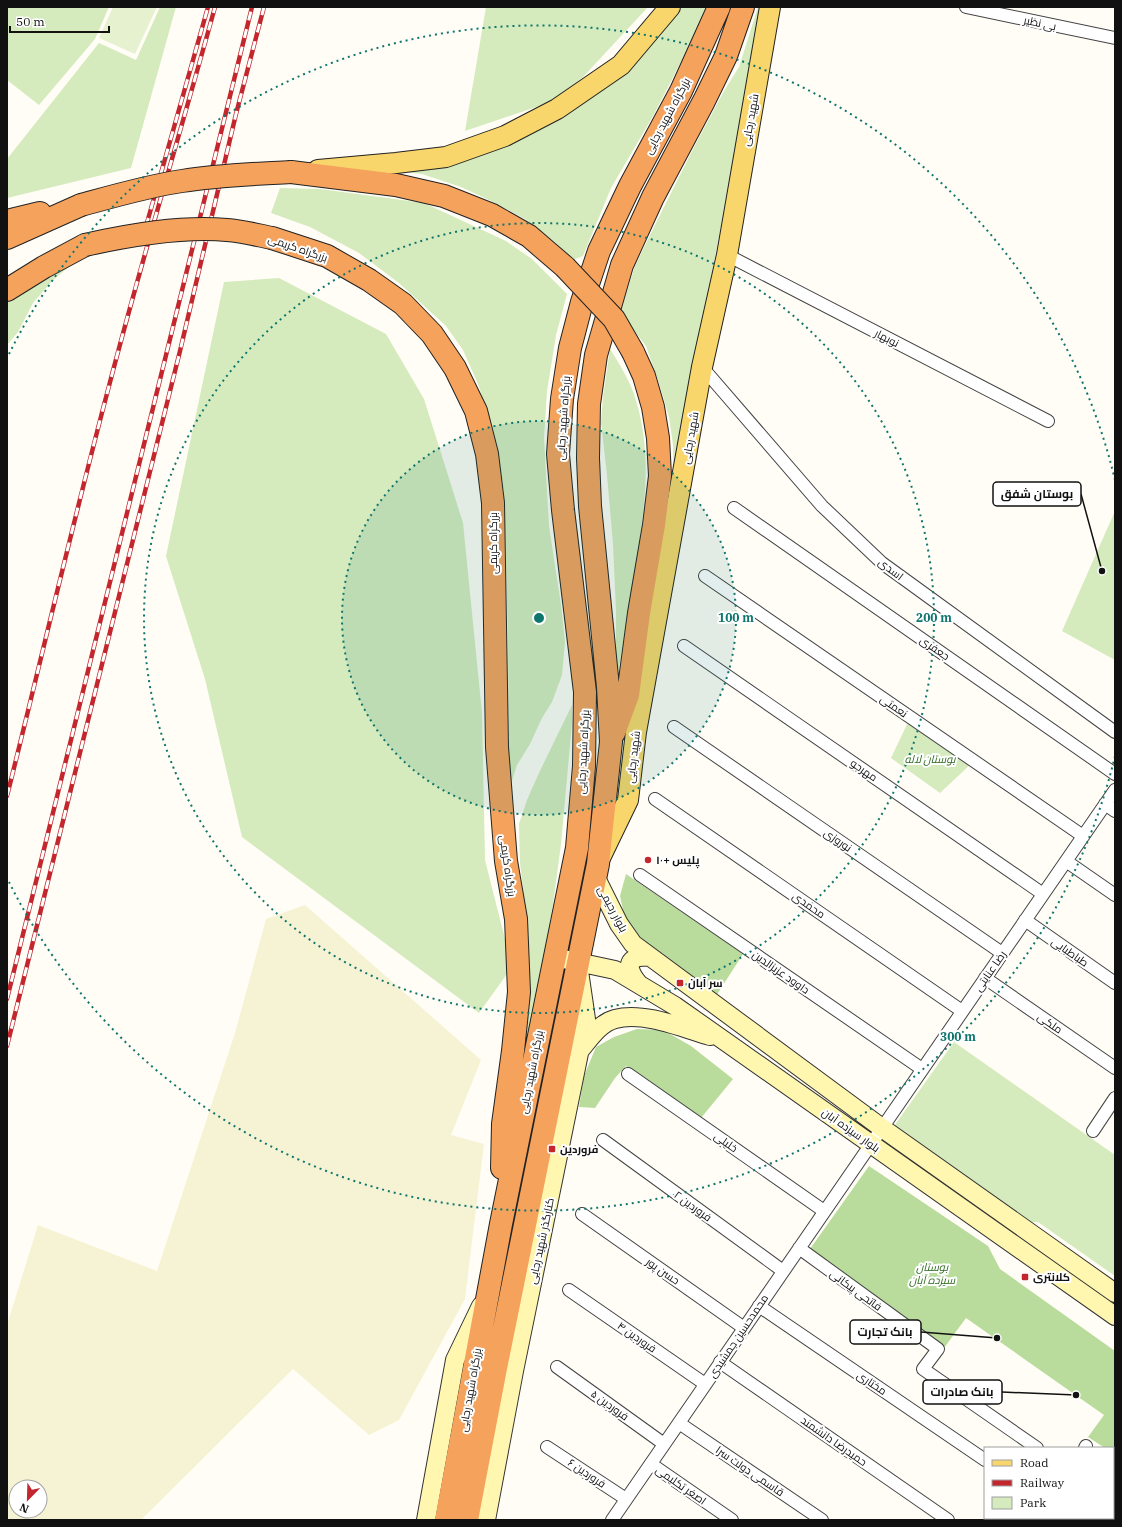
<svg xmlns="http://www.w3.org/2000/svg" width="1122" height="1527" viewBox="0 0 1122 1527" font-family="'IBM Plex Serif',Cairo,serif">
	<rect width="100%" height="100%" fill="#fffdf5"/>
	<!-- farmland -->
	<path fill="#f6f3d4" fill-rule="evenodd" d="M 305,905 L 481,1060 L 451,1135 L 484,1144 L 465,1299 L 399,1420 L 369,1435 L 293,1369 L 141,1520 L 7,1520 L 7,1325 L 38,1225 L 157,1271 L 235,1033 L 266,919 ZM 16,1487 L 40,1487 L 40,1511 L 16,1511 Z"/>
	<!-- green -->
	<path fill="#d5ebbd" d="M 7,7 L 109,7 L 95,39 L 39,105 L 7,80 Z
		M 160,7 L 176,7 L 131,168 L 7,198 L 7,159 L 99,43 L 136,60 Z
		M 486,7 L 648,7 L 583,77 L 551,102 L 465,131 Z
		M 679,7 L 707,7 L 702,21 L 653,116 L 611,188 L 583,256 L 573,260 L 555,242 L 525,219 L 491,201 L 461,187 L 422,174 L 394,171 L 508,142 Z
		M 758,7 L 763,7 L 693,372 L 674,486 L 673,445 L 669,417 L 658,380 L 646,346 L 628,323 L 621,310 L 635,266 L 651,233 L 694,147 L 724,91 L 739,67 Z
		M 280,188 L 320,189 L 424,203 L 506,241 L 532,259 L 567,294 L 556,335 L 547,391 L 544,438 L 549,526 L 561,605 L 565,642 L 562,675 L 552,702 L 542,718 L 530,744 L 517,765 L 509,790 L 508,639 L 504,492 L 493,429 L 478,384 L 463,350 L 446,326 L 399,283 L 359,253 L 310,227 L 271,213 Z
		M 71,265 L 52,281 L 33,303 L 18,332 L 7,345 L 7,298 Z
		M 279,278 L 386,334 L 424,399 L 463,523 L 482,713 L 485,860 L 512,967 L 479,1013 L 242,837 L 205,679 L 166,556 L 224,282 Z
		M 610,349 C 619,363 628,378 634,394 C 656,460 642,523 632,588 C 627,620 622,652 616,684 L 616,611 L 613,544 L 607,475 L 601,422 L 603,397 Z
		M 1115,511 L 1115,660 L 1062,631 Z
		M 572,705 L 572,723 L 561,844 L 553,904 L 524,1070 L 518,1070 L 529,972 L 528,930 L 520,863 L 519,824 L 527,800 L 538,775 Z
		M 910,718 L 973,762 L 940,793 L 891,758 Z
		M 954,1042 L 1115,1155 L 1115,1276 L 1038,1222 L 1022,1223 L 892,1129 Z"/>
	<!-- forest -->
	<path fill="#b9dc9c" d="M 626,874 L 743,954 L 716,996 L 647,948 L 627,928 L 620,896 Z
		M 637,1029 L 663,1030 L 691,1046 L 733,1079 L 701,1118 L 626,1066 L 615,1078 L 595,1108 L 579,1107 L 584,1076 L 596,1047 L 614,1037 Z
		M 869,1166 L 988,1246 L 1000,1269 L 1115,1351 L 1115,1455 L 1113,1454 L 1113,1448 L 1105,1448 L 1088,1437 L 1104,1415 L 966,1318 L 944,1348 L 810,1249 Z"/>
	<!-- pitch -->
	<path fill="#e6f2cf" d="M 113,7 L 157,7 L 135,54 L 99,38 Z"/>
	<g fill="none" stroke-linecap="round" stroke-linejoin="round">
		<!-- street casing -->
		<g stroke="#444" stroke-width="14">
			<path id="street" d="M 966,7 L 1115,38
				M 727,255 L 1048,421
				M 702,367 L 822,506 L 882,563 L 1115,732
				M 734,508 L 1115,774
				M 705,576 L 1083,836
				M 684,646 L 1043,894
				M 674,727 L 1002,953
				M 655,799 L 962,1011
				M 1105,804 L 1115,811
				M 1066,861 L 1115,895
				M 640,875 L 922,1069
				M 1025,920 L 1115,983
				M 985,978 L 1115,1068
				M 628,1074 L 824,1211
				M 1093,1131 L 1115,1098
				M 603,1140 L 783,1271
				M 582,1214 L 744,1328
				M 799,1248 L 938,1349 L 923,1369 L 1037,1448
				M 569,1290 L 705,1384
				M 759,1306 L 985,1460
				M 720,1362 L 948,1520
				M 557,1367 L 664,1444
				M 679,1423 L 822,1520
				M 547,1447 L 626,1499
				M 1085,1448 L 1086,1446
				M 651,1464 L 732,1520
				M 1070,1518 L 1073,1520
				M 612,1520 L 1115,790"/>
		</g>
		<!-- secondary casing -->
		<g stroke="#333" stroke-width="20">
			<path id="secondary" d="M 595,876 L 619,924 L 633,944 L 882,1128 L 1115,1293
				M 554,957 L 615,970 L 675,1006 L 1115,1316
				M 638,983 C 632,976 624,963 636,958 C 640,956 646,957 650,957
				M 581,1049 C 590,1038 600,1023 615,1019 C 643,1011 683,1028 710,1036
				M 426,1520 L 455,1360 L 481,1306
				M 486,1520 L 514,1371 L 586,1019 L 579,971"/>
		</g>
		<!-- primary casing -->
		<g stroke="#222" stroke-width="22">
			<path id="primary" d="M 318,170 L 396,163 L 446,157 L 505,136 L 557,109 L 621,65 L 670,7
				M 600,858 L 628,800 L 636,732 L 702,367 L 727,255 L 770,7"/>
		</g>
		<!-- highway casing -->
		<g stroke="#222" stroke-width="24">
			<path id="highway" d="M 291,172 L 396,185 L 444,196 L 492,215 L 529,236 L 565,267
				M 7,221 L 40,213
				M 7,238 L 81,205
				M 272,238 L 327,256 L 369,280 L 403,304 L 432,334 L 455,368 L 476,411 L 487,454 L 493,503 L 497,747 L 506,861 L 516,919 L 519,992 L 513,1051 L 503,1124 L 502,1168
				M 7,290 L 44,267 L 85,245
				M 614,733 L 628,695 L 639,613 L 654,525 L 660,476 L 658,438 L 653,407 L 644,376 L 633,352
				M 446,1520 L 501,1224 L 577,848 L 584,766 L 585,692 L 563,510 L 558,454 L 562,399 L 570,348 L 582,302 L 599,251 L 630,186 L 681,91 L 719,7
				M 467,1520 L 496,1368 L 598,864 L 611,742 L 608,687 L 590,506 L 588,458 L 589,404 L 596,355 L 622,265 L 653,197 L 704,101 L 726,56 L 743,7"/>
		</g>
		<!-- street -->
		<use href="#street" stroke="#fff" stroke-width="12"/>
		<!-- secondary -->
		<use href="#secondary" stroke="#fff6b0" stroke-width="18"/>
		<!-- primary -->
		<use href="#primary" stroke="#f9d66b" stroke-width="20"/>
		<!-- highway -->
		<use href="#highway" stroke="#f5a25d" stroke-width="22"/>
		<!-- rail casing -->
		<g stroke="#c4262e" stroke-width="4.5">
			<path id="rail" d="M 141,244 L 208,7
				M 7,796 C 41,660 73,522 109,386 C 142,259 180,134 215,7
				M 7,999 L 252,7
				M 7,1046 L 180,351 L 236,114 L 264,7"/>
		</g>
		<!-- rail -->
		<use href="#rail" stroke="#fff" stroke-width="3" stroke-dasharray="9" stroke-linecap="butt"/>
		<!-- highway-bridge casing -->
		<g stroke="#222" stroke-width="24" stroke-linecap="butt">
			<path id="highway-bridge" d="M 81,205 C 114,196 148,186 182,181 C 218,175 255,174 291,172
				M 85,245 C 130,235 181,226 227,230 C 242,231 257,235 272,238
				M 565,267 L 614,319 L 633,352"/>
		</g>
		<!-- highway-bridge -->
		<use href="#highway-bridge" stroke="#f5a25d" stroke-width="22"/>
	</g>
	<!-- distance rings -->
	<circle cx="539" cy="618" r="197" fill="#0f766e" fill-opacity=".12"/>
	<g fill="none" stroke="#0f766e" stroke-width="2" stroke-dasharray="2 4">
		<circle cx="539" cy="618" r="197"/>
		<circle cx="539" cy="618" r="395"/>
		<path d="M1115 756A592 592 0 0 1 9 882M9 354A592 592 0 0 1 1115 480"/>
	</g>
	<!-- markers -->
	<g fill="#c4262e" stroke="#fff" stroke-width="1.5">
		<circle cx="648" cy="860" r="4"/>
		<rect x="676" y="979" width="8" height="8" rx="2"/>
		<rect x="548" y="1145" width="8" height="8" rx="2"/>
		<rect x="1021" y="1273" width="8" height="8" rx="2"/>
	</g>
	<g text-anchor="middle" stroke-width="4" stroke-linejoin="round" paint-order="stroke">
		<!-- street labels -->
		<g font-size="11" fill="#111" stroke="#fff">
			<text transform="translate(1040 23) rotate(12)" y="4">بی نظیر</text>
			<text transform="translate(667 116) rotate(-62)" y="4">بزرگراه شهید رجایی</text>
			<text transform="translate(750 120) rotate(-80)" y="4">شهید رجایی</text>
			<text transform="translate(298 248) rotate(19)" y="4">بزرگراه کریمی</text>
			<text transform="translate(887 338) rotate(27)" y="4">نوبهار</text>
			<text transform="translate(563 418) rotate(-86)" y="4">بزرگراه شهید رجایی</text>
			<text transform="translate(690 438) rotate(-80)" y="4">شهید رجایی</text>
			<text transform="translate(493 543) rotate(-90)" y="4">بزرگراه کریمی</text>
			<text transform="translate(891 569) rotate(38)" y="4">اسدی</text>
			<text transform="translate(935 648) rotate(35)" y="4">جعفری</text>
			<text transform="translate(894 706) rotate(35)" y="4">نعمتی</text>
			<text transform="translate(583 752) rotate(-87)" y="4">بزرگراه شهید رجایی</text>
			<text transform="translate(633 757) rotate(-83)" y="4">شهید رجایی</text>
			<text transform="translate(864 770) rotate(35)" y="4">مهرجو</text>
			<text transform="translate(838 840) rotate(35)" y="4">نوروزی</text>
			<text transform="translate(508 866) rotate(82)" y="4">بزرگراه کریمی</text>
			<text transform="translate(809 905) rotate(35)" y="4">محمدی</text>
			<text transform="translate(613 909) rotate(62)" y="4">بلوار رحیمی</text>
			<text transform="translate(1070 952) rotate(35)" y="4">طباطبایی</text>
			<text transform="translate(990 971) rotate(-55)" y="4">رضا عنایتی</text>
			<text transform="translate(781 972) rotate(35)" y="4">داوود عزیزالدین</text>
			<text transform="translate(1050 1023) rotate(35)" y="4">ملکی</text>
			<text transform="translate(531 1072) rotate(-79)" y="4">بزرگراه شهید رجایی</text>
			<text transform="translate(851 1130) rotate(35)" y="4">بلوار سیزده آبان</text>
			<text transform="translate(726 1142) rotate(35)" y="4">خلیلی</text>
			<text transform="translate(693 1206) rotate(36)" y="4">فروردین ۲</text>
			<text transform="translate(541 1241) rotate(-78)" y="4">کنارگذر شهید رجایی</text>
			<text transform="translate(663 1271) rotate(35)" y="4">حسن پور</text>
			<text transform="translate(856 1290) rotate(36)" y="4">فاتحی پیکانی</text>
			<text transform="translate(738 1336) rotate(-56)" y="4">محمدحسین جمشیدی</text>
			<text transform="translate(637 1337) rotate(35)" y="4">فروردین ۴</text>
			<text transform="translate(872 1383) rotate(34)" y="4">مختاری</text>
			<text transform="translate(470 1390) rotate(-80)" y="4">بزرگراه شهید رجایی</text>
			<text transform="translate(610 1405) rotate(36)" y="4">فروردین ۵</text>
			<text transform="translate(834 1441) rotate(35)" y="4">حمیدرضا دانشمند</text>
			<text transform="translate(750 1471) rotate(34)" y="4">قاسمی دولت سرا</text>
			<text transform="translate(587 1473) rotate(34)" y="4">فروردین ۶</text>
			<text transform="translate(681 1485) rotate(35)" y="4">اصغر تکلیمی</text>
		</g>
		<!-- park labels -->
		<g font-size="11" font-style="italic" fill="#2f6b1f" stroke="#fff">
			<text x="930" y="763">بوستان لاله</text>
			<text x="932" y="1271">بوستان<tspan x="932" dy="13">سیزده آبان</tspan></text>
		</g>
		<!-- poi labels -->
		<g font-size="11" font-weight="bold" fill="#111" stroke="#fff" text-anchor="start">
			<text x="656" y="864">پلیس +۱۰</text>
			<text x="688" y="987">سر آبان</text>
			<text x="560" y="1153">فروردین</text>
			<text x="1033" y="1281">کلانتری</text>
		</g>
	</g>
	<circle cx="539" cy="618" r="6" fill="#0f766e" stroke="#fff" stroke-width="2"/>
	<g font-size="12" text-anchor="middle" font-weight="bold" fill="#0f766e" stroke="#fff" stroke-width="4" stroke-linejoin="round" paint-order="stroke">
		<text x="736" y="622">100 m</text>
		<text x="934" y="622">200 m</text>
		<text x="958" y="1041">300 m</text>
	</g>
	<!-- callouts -->
	<path fill="none" stroke="#111" stroke-width="1.5" d="M1102 571L1081 494M997 1338L921 1332M1076 1395L1002 1392"/>
	<g fill="#111" stroke="#fff" stroke-width="1.5">
		<circle cx="1102" cy="571" r="4"/>
		<circle cx="997" cy="1338" r="4"/>
		<circle cx="1076" cy="1395" r="4"/>
	</g>
	<g fill="#fff" stroke="#111" stroke-width="1.5">
		<rect x="993" y="482" width="88" height="24" rx="4"/>
		<rect x="850" y="1320" width="71" height="24" rx="4"/>
		<rect x="923" y="1380" width="79" height="24" rx="4"/>
	</g>
	<g font-size="12" text-anchor="middle" font-weight="bold" fill="#111">
		<text x="1037" y="498">بوستان شفق</text>
		<text x="885" y="1336">بانک تجارت</text>
		<text x="962" y="1396">بانک صادرات</text>
	</g>
	<!-- border -->
	<rect width="1122" height="1527" fill="none" stroke="#111111" stroke-width="16"/>
	<!-- legend -->
	<rect x="984" y="1447" width="130" height="72" fill="#ffffff" stroke="#a0a0a0"/>
	<rect x="992" y="1460" width="20" height="6" fill="#f9d66b" stroke="#a0a0a0"/>
	<text x="1020" y="1467" font-size="12" fill="#111111">Road</text>
	<rect x="992" y="1480" width="20" height="6" fill="#c4262e" stroke="#a0a0a0"/>
	<text x="1020" y="1487" font-size="12" fill="#111111">Railway</text>
	<rect x="992" y="1497" width="20" height="12" fill="#d5ebbd" stroke="#a0a0a0"/>
	<text x="1020" y="1507" font-size="12" fill="#111111">Park</text>
	<!-- north arrow -->
	<g transform="translate(28 1499) rotate(203)"><circle r="19" fill="#ffffff" stroke="#a0a0a0"/>
	<path d="M0-3L7 15L0 10L-7 15Z" fill="#c4262e"/>
	<text y="-6" font-size="11" font-weight="bold" text-anchor="middle" fill="#111111">N</text>
	</g>
	<!-- scale -->
	<path d="M10 26v6h99v-6" fill="none" stroke="#111111" stroke-width="2"/>
	<text x="16" y="26" font-size="12" fill="#111111" stroke="#ffffff" stroke-width="3" paint-order="stroke">50 m</text>
</svg>
